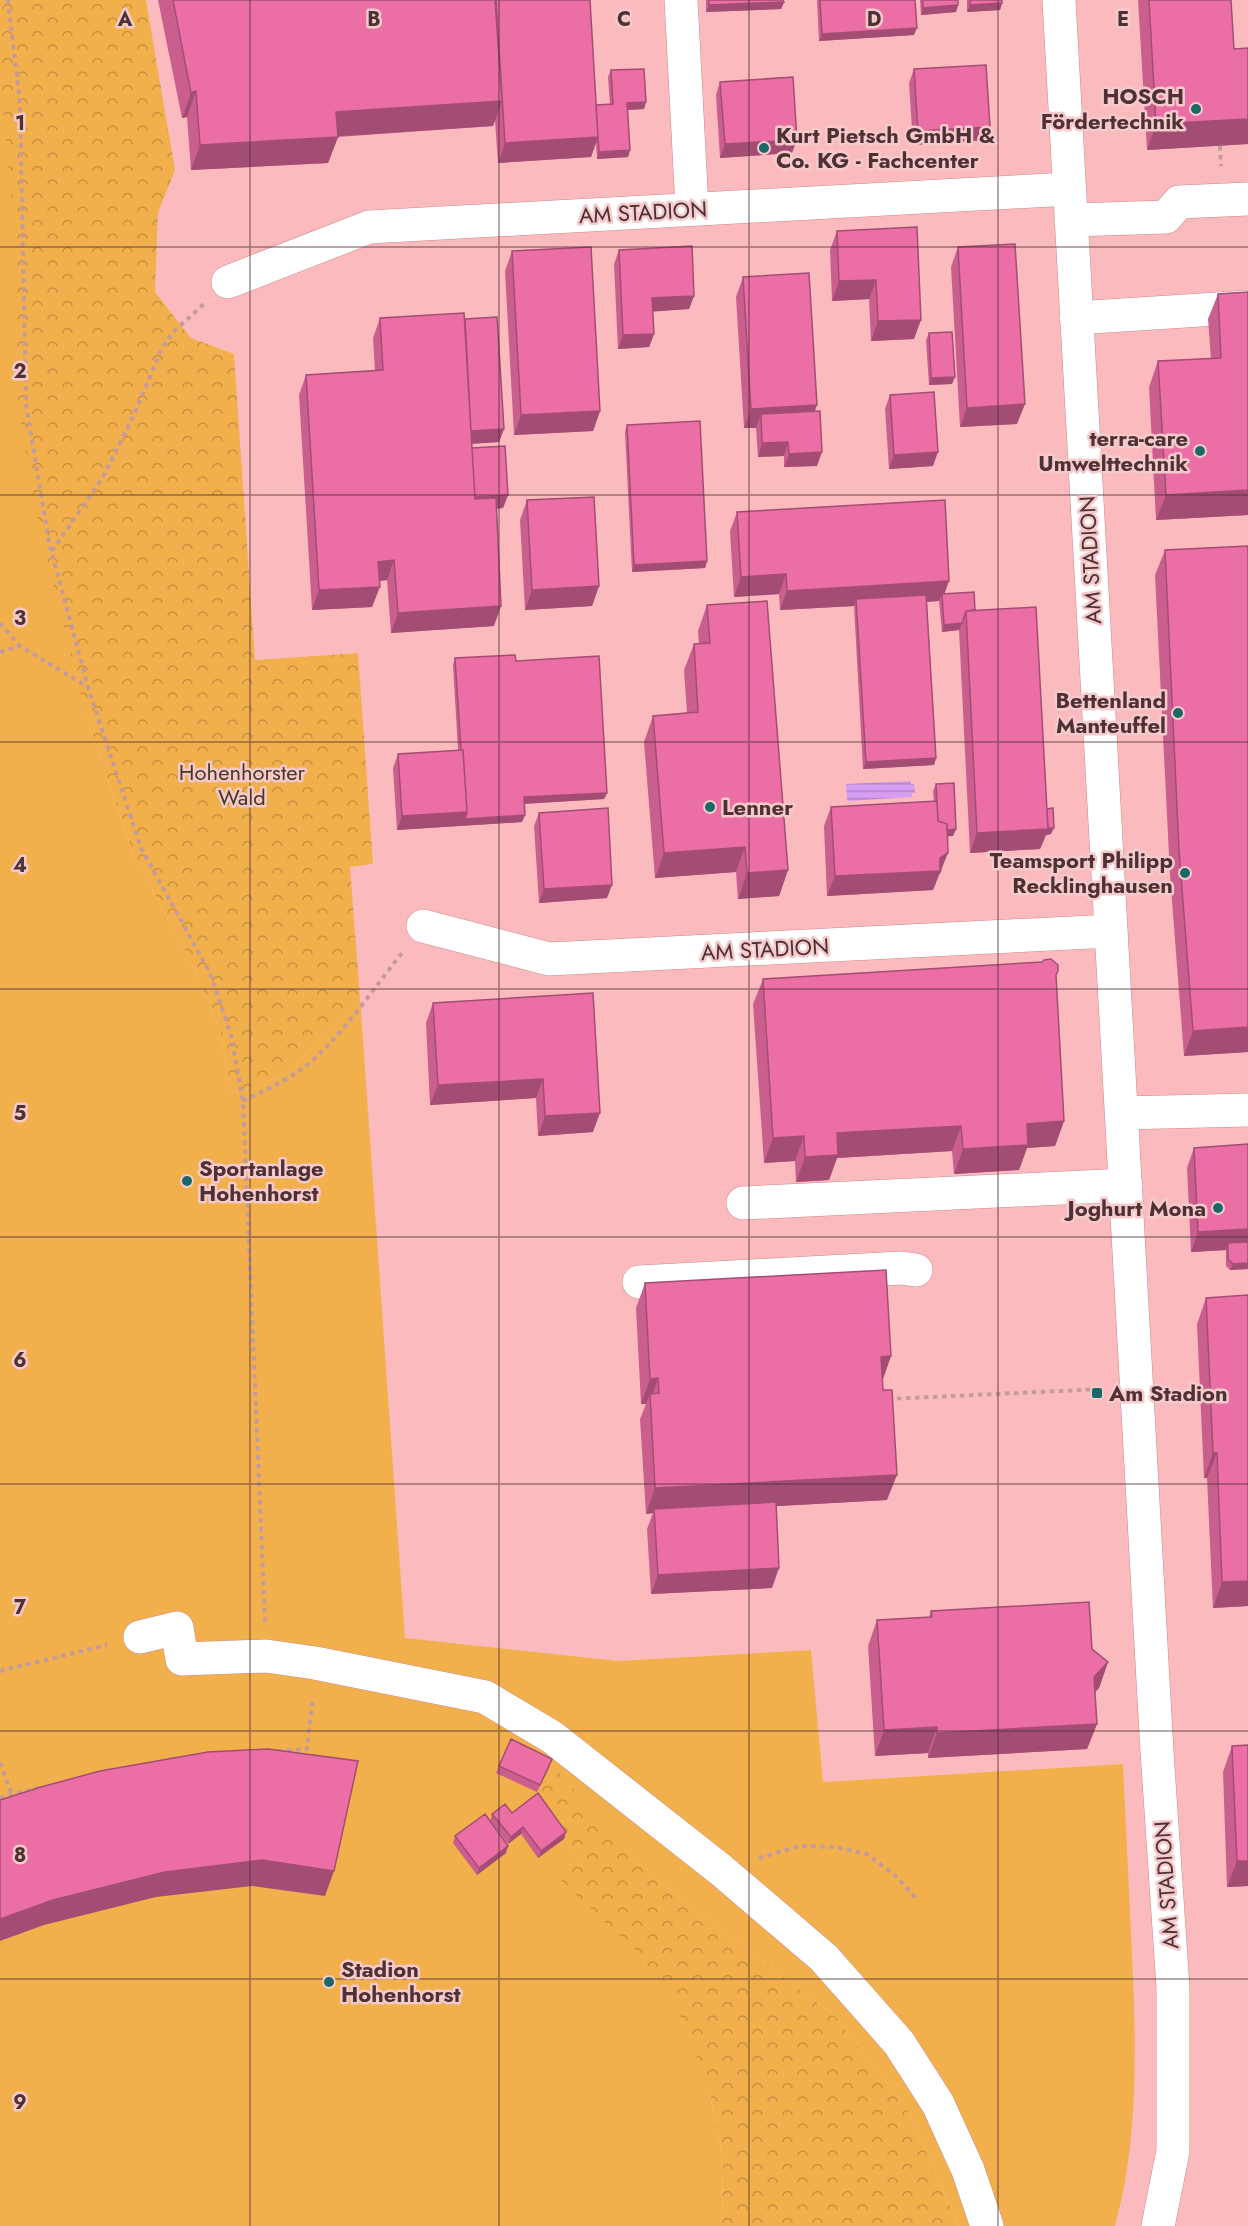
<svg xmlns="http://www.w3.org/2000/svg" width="1248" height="2226" viewBox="0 0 1248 2226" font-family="Jost,sans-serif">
	<defs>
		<pattern id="forest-crowns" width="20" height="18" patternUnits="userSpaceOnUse" patternTransform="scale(1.5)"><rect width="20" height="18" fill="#f2b04d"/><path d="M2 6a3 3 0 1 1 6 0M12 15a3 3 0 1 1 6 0" fill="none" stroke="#c69041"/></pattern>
		<pattern id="water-rules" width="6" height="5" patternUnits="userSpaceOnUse" patternTransform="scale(1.5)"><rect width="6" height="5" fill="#d79df1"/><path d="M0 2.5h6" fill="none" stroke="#b181c4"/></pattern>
	</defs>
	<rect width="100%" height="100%" fill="#f6cacc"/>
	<!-- built -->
	<path fill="#fbbbbe" d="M 146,0 L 1248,0 L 1248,2226 L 1115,2226 L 1121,2205 L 1130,2141 L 1135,2058 L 1122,1764 L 822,1782 L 811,1650 L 618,1661 L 405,1638 L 350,867 L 373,864 L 357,653 L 255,660 L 234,354 L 191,338 L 155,292 L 158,213 L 175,170 Z"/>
	<!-- forest -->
	<path fill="url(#forest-crowns)" d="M 0,0 L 146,0 L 175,170 L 158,213 L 155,292 L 191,338 L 234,354 L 255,660 L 358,653 L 373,864 L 350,867 L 360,997 L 286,1075 L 231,1094 L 220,1029 L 193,966 L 134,856 L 86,717 L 0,423 Z
		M 554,1766 L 656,1879 L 836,2017 L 908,2110 L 959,2226 L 722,2226 L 723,2157 L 708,2086 L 555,1875 L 578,1858 L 535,1800 Z"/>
	<!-- park -->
	<path fill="#f2b04d" d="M 0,73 L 14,228 L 16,394 L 37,517 L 86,717 L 134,856 L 193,966 L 220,1029 L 231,1094 L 286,1075 L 360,997 L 405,1638 L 618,1661 L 811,1650 L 823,1782 L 1123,1764 C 1126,1828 1129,1891 1132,1955 C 1136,2043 1139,2141 1115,2226 L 959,2226 L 908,2110 L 836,2017 L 656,1879 L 554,1767 L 536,1800 L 578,1858 L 556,1876 L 639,1954 L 678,2010 L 708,2086 L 723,2157 L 722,2226 L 0,2226 Z"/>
	<!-- water -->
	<path fill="url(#water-rules)" d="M 911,781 L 911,784 L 914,784 L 915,793 L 912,793 L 912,797 L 847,801 L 846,784 Z"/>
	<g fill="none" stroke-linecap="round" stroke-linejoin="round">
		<!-- minor casing -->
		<g stroke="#cc888d" stroke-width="34">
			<path id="minor" d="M 681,0 L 692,208
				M 1059,0 L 1157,1752 L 1173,1987 L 1173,2151 L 1158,2226
				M 1071,220 L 1166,217 L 1179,202 L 1248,199
				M 228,282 L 369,227 L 1069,189
				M 1076,318 L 1248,307
				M 423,926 L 549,959 L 1111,931
				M 1122,1113 L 1248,1110
				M 743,1203 L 1126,1185
				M 639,1282 L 901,1268 L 916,1270
				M 140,1637 L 177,1628 L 182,1659 L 266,1656 L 315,1663 L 485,1697 L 552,1737 L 721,1870 L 824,1958 L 899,2043 L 938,2104 L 968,2170 L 987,2226"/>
		</g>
		<!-- path -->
		<path stroke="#c39b9d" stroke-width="4" stroke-dasharray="4.5 4.5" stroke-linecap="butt" d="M 8,0 L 20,103 L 26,404 L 49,542 L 88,687 L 141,848 L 210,973 L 231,1035 L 243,1101 L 265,1622
			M 1220,146 L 1221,166
			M 52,551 L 103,477 L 133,417 L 162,348 L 173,332 L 204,304
			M 0,623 L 20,646
			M 0,652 L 20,646 L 88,687
			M 243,1101 C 264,1091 288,1080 307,1065 C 344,1034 372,990 402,953
			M 888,1399 L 1103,1389
			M 0,1671 L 107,1645
			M 278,1751 L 307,1749 L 313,1697
			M 161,1761 L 177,1758
			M 0,1763 L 12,1795
			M 0,1798 L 40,1787
			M 759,1858 L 799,1846 L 835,1847 L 867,1854 L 897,1877 L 918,1901"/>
		<!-- minor -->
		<use href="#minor" stroke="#fff" stroke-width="33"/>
	</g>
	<!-- wall -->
	<path fill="#ca5f8e" d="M 158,0 L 590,0 L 596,105 L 610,104 L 608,77 L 611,70 L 646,102 L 644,109 L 628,110 L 630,150 L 628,157 L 597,159 L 596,143 L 591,157 L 498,163 L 495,120 L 493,126 L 338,137 L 328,163 L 191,170 L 187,117 L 182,118 Z
		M 706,0 L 783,0 L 784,2 L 781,9 L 706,12 Z
		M 817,0 L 915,0 L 914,35 L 819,41 Z
		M 920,0 L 958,0 L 958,5 L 956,12 L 921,15 Z
		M 967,0 L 1002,0 L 1002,3 L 1000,10 L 967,12 Z
		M 1138,0 L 1231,0 L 1234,49 L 1248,48 L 1248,144 L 1147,150 Z
		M 914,69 L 990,127 L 985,140 L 913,145 L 909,83 Z
		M 720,82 L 792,153 L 720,158 L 716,95 Z
		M 917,227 L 914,339 L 871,341 L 869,299 L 832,301 L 830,250 L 837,231 Z
		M 958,247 L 1017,424 L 960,427 L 951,267 Z
		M 619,250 L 694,296 L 689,309 L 653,311 L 654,334 L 649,347 L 618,349 L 614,264 Z
		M 512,251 L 600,411 L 593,431 L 514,435 L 505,271 Z
		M 743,277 L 815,411 L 817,466 L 784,467 L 784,456 L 758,457 L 756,428 L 744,428 L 736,297 Z
		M 1248,292 L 1248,515 L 1156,520 L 1149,387 L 1158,361 L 1211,359 L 1208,319 L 1218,294 Z
		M 380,318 L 465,319 L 504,429 L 499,442 L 472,444 L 472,448 L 508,495 L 503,508 L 496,509 L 494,626 L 391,633 L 387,580 L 379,581 L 372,607 L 312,610 L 299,395 L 306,375 L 375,371 L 373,338 Z
		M 929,333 L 952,384 L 929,385 L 926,340 Z
		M 890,395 L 933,466 L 889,469 L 885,409 Z
		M 627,425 L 707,561 L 705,568 L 632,572 L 625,432 Z
		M 527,500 L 599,586 L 592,606 L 525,610 L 520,520 Z
		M 737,512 L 945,594 L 975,610 L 1047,809 L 1051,834 L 1046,835 L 1040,849 L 970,853 L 959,630 L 942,632 L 939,601 L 927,602 L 936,758 L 934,765 L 863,769 L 854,606 L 780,610 L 779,594 L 734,597 L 730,531 Z
		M 1248,546 L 1248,1052 L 1184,1056 L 1170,875 L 1155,575 L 1165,550 Z
		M 707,605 L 788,870 L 779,896 L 738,899 L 736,872 L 655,878 L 644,742 L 653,716 L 687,713 L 684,670 L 694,644 L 699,644 L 698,631 Z
		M 455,658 L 516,661 L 607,793 L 604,799 L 524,804 L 525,815 L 522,822 L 397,830 L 393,768 L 398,754 L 458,750 L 453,665 Z
		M 936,784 L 956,829 L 953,836 L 948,836 L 941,873 L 939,874 L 933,890 L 827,896 L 824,826 L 831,807 L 934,802 L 933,791 Z
		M 539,813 L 607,898 L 539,903 L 534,826 Z
		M 1056,977 L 1064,1121 L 1055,1146 L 1027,1148 L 1019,1170 L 954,1174 L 952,1151 L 837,1158 L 829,1180 L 796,1182 L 795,1161 L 764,1163 L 753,1004 L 763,979 Z
		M 593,993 L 593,1132 L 538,1136 L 536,1098 L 430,1105 L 426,1023 L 433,1003 Z
		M 1248,1144 L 1248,1269 L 1230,1270 L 1226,1266 L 1226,1250 L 1191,1252 L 1187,1168 L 1194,1148 Z
		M 645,1283 L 891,1356 L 882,1381 L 887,1500 L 776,1506 L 772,1588 L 651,1594 L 647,1529 L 653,1513 L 646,1514 L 640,1419 L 646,1404 L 641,1404 L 636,1308 Z
		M 1248,1295 L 1248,1606 L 1213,1608 L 1207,1478 L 1204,1478 L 1197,1324 L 1206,1298 Z
		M 931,1611 L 1092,1649 L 1108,1662 L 1099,1688 L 1095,1692 L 1097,1724 L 1087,1749 L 928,1758 L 928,1753 L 875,1756 L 868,1646 L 877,1620 L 929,1617 Z
		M 1248,1745 L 1248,1886 L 1227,1887 L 1223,1772 L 1232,1746 Z
		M 499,1766 L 550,1766 L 537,1792 L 496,1773 Z
		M 512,1813 L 566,1832 L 564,1839 L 538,1858 L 521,1834 L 508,1844 L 490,1821 L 492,1814 Z
		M 455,1836 L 506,1853 L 477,1875 L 453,1843 Z"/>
	<!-- shaded-wall -->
	<path fill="#a44d74" d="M 784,2 L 781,9 L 706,12 L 709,5 Z
		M 1002,3 L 1000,10 L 967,12 L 970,5 Z
		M 958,5 L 956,12 L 921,15 L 923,8 Z
		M 917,28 L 914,35 L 819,41 L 822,34 Z
		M 196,91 L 187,117 L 182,118 L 191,93 Z
		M 502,101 L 493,126 L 327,137 L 336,112 Z
		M 646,102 L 644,109 L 625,110 L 627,103 Z
		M 1248,119 L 1248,144 L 1147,150 L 1156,124 Z
		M 990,127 L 985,140 L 913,145 L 918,131 Z
		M 338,137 L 328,163 L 191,170 L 200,145 Z
		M 598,137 L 591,157 L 498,163 L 505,143 Z
		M 797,140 L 792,153 L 720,158 L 725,144 Z
		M 630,150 L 628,157 L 597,159 L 599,152 Z
		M 876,280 L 869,299 L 832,301 L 839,281 Z
		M 694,296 L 689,309 L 648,312 L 652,298 Z
		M 921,320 L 914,339 L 871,341 L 878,321 Z
		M 654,334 L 649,347 L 618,349 L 623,335 Z
		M 955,377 L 952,384 L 929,385 L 931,378 Z
		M 1025,404 L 1017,424 L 960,427 L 967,408 Z
		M 817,405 L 810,425 L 761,414 L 756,428 L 744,428 L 751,409 Z
		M 600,411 L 593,431 L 514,435 L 521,415 Z
		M 504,429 L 499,442 L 464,444 L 468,431 Z
		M 788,442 L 784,456 L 758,457 L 762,443 Z
		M 822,452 L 817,466 L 784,467 L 789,454 Z
		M 938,452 L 933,466 L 889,469 L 894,455 Z
		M 1248,490 L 1248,515 L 1156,520 L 1166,495 Z
		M 508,495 L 503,508 L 467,510 L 472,497 Z
		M 394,560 L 387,580 L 370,582 L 378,562 Z
		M 707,561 L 705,568 L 632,572 L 634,565 Z
		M 786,574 L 779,594 L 734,597 L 741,577 Z
		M 949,581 L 942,601 L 942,594 L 939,601 L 857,606 L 856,599 L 854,606 L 780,610 L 787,591 Z
		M 599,586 L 592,606 L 525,610 L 532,590 Z
		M 380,587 L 372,607 L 312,610 L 319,590 Z
		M 501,606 L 494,626 L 391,633 L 398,613 Z
		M 962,623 L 959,630 L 942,632 L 944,625 Z
		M 936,758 L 934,765 L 863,769 L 866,762 Z
		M 607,793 L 604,799 L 521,804 L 524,797 Z
		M 467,812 L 525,815 L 522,822 L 397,830 L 402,816 Z
		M 1054,828 L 1051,834 L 1046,835 L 1040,849 L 970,853 L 977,833 Z
		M 956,829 L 953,836 L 936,837 L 939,830 Z
		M 745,847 L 736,872 L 655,878 L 664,853 Z
		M 948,853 L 933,890 L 827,896 L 835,876 L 940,858 Z
		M 788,870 L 779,896 L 738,899 L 747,873 Z
		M 612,885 L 607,898 L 539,903 L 544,889 Z
		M 1248,1027 L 1248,1052 L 1184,1056 L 1193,1031 Z
		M 543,1079 L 536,1098 L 430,1105 L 438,1085 Z
		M 600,1113 L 593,1132 L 538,1136 L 545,1116 Z
		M 1064,1121 L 1055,1146 L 1027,1148 L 1019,1170 L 954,1174 L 963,1149 L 1027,1124 Z
		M 961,1126 L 952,1151 L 837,1158 L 829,1180 L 796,1182 L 805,1157 L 837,1133 Z
		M 804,1136 L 795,1161 L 764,1163 L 773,1138 Z
		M 1248,1229 L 1248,1248 L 1228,1243 L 1226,1250 L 1191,1252 L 1198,1232 Z
		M 1248,1263 L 1248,1269 L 1230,1270 L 1233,1264 Z
		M 891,1356 L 882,1382 L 881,1357 Z
		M 658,1378 L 650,1401 L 650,1394 L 646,1404 L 641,1404 L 650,1379 Z
		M 1213,1453 L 1217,1453 L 1207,1478 L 1204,1478 Z
		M 897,1475 L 887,1500 L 655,1513 L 654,1509 L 653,1513 L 646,1514 L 655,1488 Z
		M 779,1568 L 772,1588 L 651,1594 L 658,1575 Z
		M 1248,1581 L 1248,1606 L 1213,1608 L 1222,1582 Z
		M 1108,1662 L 1099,1688 L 1085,1702 L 1094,1677 Z
		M 1097,1724 L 1087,1749 L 928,1758 L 937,1733 Z
		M 937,1727 L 928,1753 L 875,1756 L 884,1730 Z
		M 523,1827 L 521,1834 L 508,1844 L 511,1837 Z
		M 566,1832 L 564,1839 L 538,1858 L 541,1851 Z
		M 508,1846 L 506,1853 L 477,1875 L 479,1868 Z
		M 262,1860 L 334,1871 L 325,1896 L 252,1886 L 156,1897 L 44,1925 L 0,1941 L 0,1919 L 53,1900 L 165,1872 Z
		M 1237,1861 L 1248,1861 L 1248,1886 L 1227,1887 Z"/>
	<!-- building -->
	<path fill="#eb6ea5" stroke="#a44d74" stroke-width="1.5" d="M 173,0 L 495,0 L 502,101 L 336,112 L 338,137 L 200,145 L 196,91 L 191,93 Z
		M 496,0 L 590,0 L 598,137 L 505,143 Z
		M 709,0 L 783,0 L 784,2 L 709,5 Z
		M 820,0 L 915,0 L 917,28 L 822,34 Z
		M 923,0 L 958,0 L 958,5 L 923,8 Z
		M 970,0 L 1002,0 L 1002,3 L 970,5 Z
		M 1149,0 L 1231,0 L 1234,49 L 1248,48 L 1248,119 L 1156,124 Z
		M 986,65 L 990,127 L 918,131 L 914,69 Z
		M 644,69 L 646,102 L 627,103 L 630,150 L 599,152 L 596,105 L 613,104 L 611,70 Z
		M 793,77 L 797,140 L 725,144 L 720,82 Z
		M 917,227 L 921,320 L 878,321 L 876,280 L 839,281 L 837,231 Z
		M 1015,244 L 1025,404 L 967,408 L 958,247 Z
		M 692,246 L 694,296 L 652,298 L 654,334 L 623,335 L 619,250 Z
		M 591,247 L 600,411 L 521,415 L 512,251 Z
		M 809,273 L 817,405 L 751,409 L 743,277 Z
		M 1248,292 L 1248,490 L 1166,495 L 1158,361 L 1221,358 L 1218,294 Z
		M 464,313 L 475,499 L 496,498 L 501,606 L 398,613 L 394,560 L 378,562 L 380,587 L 319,590 L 306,375 L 383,370 L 380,318 Z
		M 497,317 L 504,429 L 471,431 L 465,319 Z
		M 952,332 L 955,377 L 931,378 L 929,333 Z
		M 934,392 L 938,452 L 894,455 L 890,395 Z
		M 820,411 L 822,452 L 789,454 L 788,442 L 762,443 L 761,414 Z
		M 700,421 L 707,561 L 634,565 L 627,425 Z
		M 505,446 L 508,495 L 475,497 L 472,448 Z
		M 594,497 L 599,586 L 532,590 L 527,500 Z
		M 945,500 L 949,581 L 787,591 L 786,574 L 741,577 L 737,512 Z
		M 1248,546 L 1248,1027 L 1193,1031 L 1179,850 L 1165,550 Z
		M 974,592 L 975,610 L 966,611 L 962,623 L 944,625 L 942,594 Z
		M 926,595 L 936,758 L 866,762 L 856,599 Z
		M 767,601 L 788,870 L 747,873 L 745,847 L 664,853 L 653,716 L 698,712 L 694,644 L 710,643 L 707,605 Z
		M 1036,607 L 1048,829 L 977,833 L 966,611 Z
		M 515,655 L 516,661 L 599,656 L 607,793 L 524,797 L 525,815 L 465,819 L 467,812 L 463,750 L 461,750 L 455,658 Z
		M 463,750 L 467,812 L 402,816 L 398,754 Z
		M 954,783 L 956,829 L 947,830 L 947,824 L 938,821 L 936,784 Z
		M 937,801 L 938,821 L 947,824 L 948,853 L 940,858 L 940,871 L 835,876 L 831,807 Z
		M 608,808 L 612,885 L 544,889 L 539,813 Z
		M 1053,808 L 1054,828 L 1048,828 L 1047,809 Z
		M 1051,959 L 1058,965 L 1058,971 L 1056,975 L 1064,1121 L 1027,1124 L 1028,1145 L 963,1149 L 961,1126 L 837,1133 L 838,1155 L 805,1157 L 804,1136 L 773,1138 L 763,979 L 1042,962 L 1044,960 Z
		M 593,993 L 600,1113 L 545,1116 L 543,1079 L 438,1085 L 433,1003 Z
		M 1248,1144 L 1248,1229 L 1198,1232 L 1194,1148 Z
		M 1248,1242 L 1248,1263 L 1233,1264 L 1228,1259 L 1228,1243 Z
		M 886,1270 L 891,1356 L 881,1357 L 883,1390 L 892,1390 L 897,1475 L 655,1488 L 650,1394 L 659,1393 L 658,1378 L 650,1379 L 645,1283 Z
		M 1248,1295 L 1248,1581 L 1222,1582 L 1217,1453 L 1213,1453 L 1206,1298 Z
		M 776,1502 L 779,1568 L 658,1575 L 654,1509 Z
		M 1089,1602 L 1092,1649 L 1108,1662 L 1094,1677 L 1097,1724 L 937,1733 L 937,1727 L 884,1730 L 877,1620 L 932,1617 L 931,1611 Z
		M 511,1739 L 552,1759 L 540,1785 L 499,1766 Z
		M 1248,1745 L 1248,1861 L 1237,1861 L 1232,1746 Z
		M 268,1749 L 358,1761 L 334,1871 L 262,1860 L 165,1872 L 53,1900 L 0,1919 L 0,1800 L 41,1787 L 100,1771 L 208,1752 Z
		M 538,1793 L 566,1832 L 541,1851 L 523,1827 L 511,1837 L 492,1814 L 505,1804 L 512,1813 Z
		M 485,1814 L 508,1846 L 479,1868 L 455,1836 Z"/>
	<!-- grid -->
	<path fill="none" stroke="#4d3133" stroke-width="1.5" stroke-opacity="0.55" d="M 250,0 L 250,2226M 499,0 L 499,2226M 749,0 L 749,2226M 998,0 L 998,2226M 0,247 L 1248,247M 0,495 L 1248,495M 0,742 L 1248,742M 0,989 L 1248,989M 0,1237 L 1248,1237M 0,1484 L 1248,1484M 0,1731 L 1248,1731M 0,1979 L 1248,1979"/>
	<!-- markers -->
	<g fill="#1b6868" stroke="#f6cacc" stroke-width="2">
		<circle cx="1196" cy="109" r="6"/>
		<circle cx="764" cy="148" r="6"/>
		<circle cx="1200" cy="451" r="6"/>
		<circle cx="1178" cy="713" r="6"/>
		<circle cx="710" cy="807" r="6"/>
		<circle cx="1185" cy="873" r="6"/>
		<circle cx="187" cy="1181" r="6"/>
		<circle cx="1218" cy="1208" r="6"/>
		<rect x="1091" y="1387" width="12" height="12" rx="3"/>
		<circle cx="329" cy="1982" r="6"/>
	</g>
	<g text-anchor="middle" stroke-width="5" stroke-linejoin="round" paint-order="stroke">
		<!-- poi labels -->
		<g font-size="22" font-weight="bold" fill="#4d3133" stroke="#f6cacc" text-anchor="end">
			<text x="1184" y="104">HOSCH<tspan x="1184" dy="25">Fördertechnik</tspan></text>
			<text x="776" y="143" text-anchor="start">Kurt Pietsch GmbH &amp;<tspan x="776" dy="25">Co. KG - Fachcenter</tspan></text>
			<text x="1188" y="446">terra-care<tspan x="1188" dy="25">Umwelttechnik</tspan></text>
			<text x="1166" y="708">Bettenland<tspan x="1166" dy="25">Manteuffel</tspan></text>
			<text x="722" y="815" text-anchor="start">Lenner</text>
			<text x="1173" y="868">Teamsport Philipp<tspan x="1173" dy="25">Recklinghausen</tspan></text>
			<text x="199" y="1176" text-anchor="start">Sportanlage<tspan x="199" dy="25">Hohenhorst</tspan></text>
			<text x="1206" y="1216">Joghurt Mona</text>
			<text x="1109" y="1401" text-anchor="start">Am Stadion</text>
			<text x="341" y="1977" text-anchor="start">Stadion<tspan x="341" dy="25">Hohenhorst</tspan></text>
		</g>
		<!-- street labels -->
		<g font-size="22" fill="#4d3133" stroke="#f6cacc">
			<text transform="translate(643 212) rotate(-3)" y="8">AM STADION</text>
			<text transform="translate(1090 560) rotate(-93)" y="8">AM STADION</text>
			<text transform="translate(765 949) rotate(-3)" y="8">AM STADION</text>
			<text transform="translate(1166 1885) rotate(-94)" y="8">AM STADION</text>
		</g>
		<!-- park labels -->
		<g font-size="22" fill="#473823" stroke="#f6cacc">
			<text x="242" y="780">Hohenhorster<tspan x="242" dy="25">Wald</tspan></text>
		</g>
	</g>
	<g font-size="20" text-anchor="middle" font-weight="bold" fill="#4d3133" stroke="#f6cacc" stroke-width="5" stroke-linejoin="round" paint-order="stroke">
		<text x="125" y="26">A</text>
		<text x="374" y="26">B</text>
		<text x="624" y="26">C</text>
		<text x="874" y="26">D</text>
		<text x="1123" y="26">E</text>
		<text x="20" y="130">1</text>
		<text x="20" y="378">2</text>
		<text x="20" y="625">3</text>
		<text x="20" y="872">4</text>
		<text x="20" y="1120">5</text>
		<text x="20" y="1367">6</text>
		<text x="20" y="1614">7</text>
		<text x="20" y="1862">8</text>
		<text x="20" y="2109">9</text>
	</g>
</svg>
